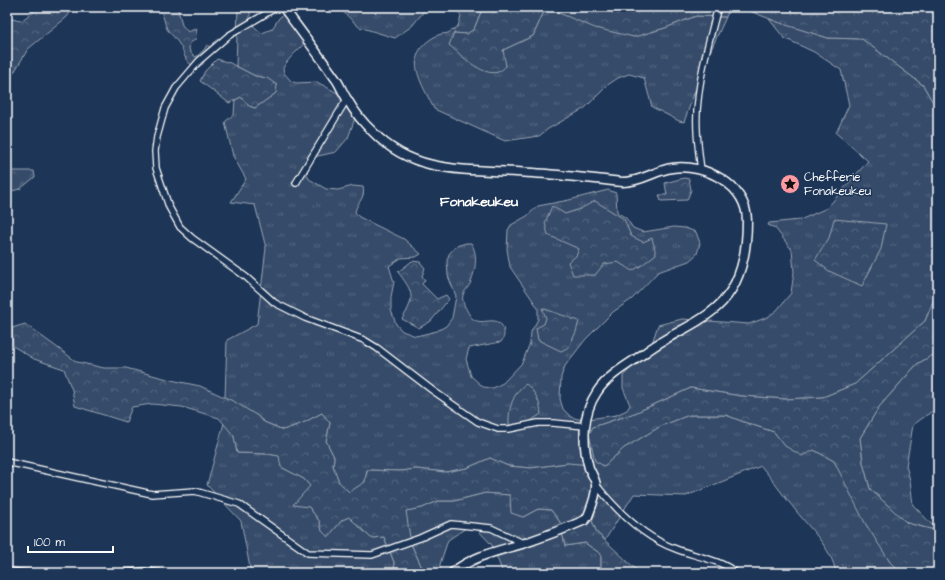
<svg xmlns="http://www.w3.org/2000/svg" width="945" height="580" viewBox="0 0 945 580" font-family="'Architects Daughter',sans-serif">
	<defs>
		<pattern id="grass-tufts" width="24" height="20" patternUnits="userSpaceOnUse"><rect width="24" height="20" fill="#364b69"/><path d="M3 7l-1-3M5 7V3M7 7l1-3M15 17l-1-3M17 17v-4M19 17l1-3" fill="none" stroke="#546680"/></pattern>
		<pattern id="forest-crowns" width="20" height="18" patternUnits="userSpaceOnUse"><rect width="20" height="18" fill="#364b69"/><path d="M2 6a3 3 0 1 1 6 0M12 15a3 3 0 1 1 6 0" fill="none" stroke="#546680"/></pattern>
	</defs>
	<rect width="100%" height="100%" fill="#1d3557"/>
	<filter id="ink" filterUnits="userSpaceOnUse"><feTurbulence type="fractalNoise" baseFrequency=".025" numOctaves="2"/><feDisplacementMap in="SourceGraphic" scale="8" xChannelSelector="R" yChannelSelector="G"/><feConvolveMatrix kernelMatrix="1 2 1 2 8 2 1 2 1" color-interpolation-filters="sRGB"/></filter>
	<g filter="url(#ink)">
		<!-- grass -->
		<path fill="url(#grass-tufts)" stroke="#9aa5b4" d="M 238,7 L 251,7 C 248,21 251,25 262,33 L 272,29 L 279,18 L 283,15 L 294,14 C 316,51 299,41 283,68 L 284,73 L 291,81 L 296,83 L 317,82 L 343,96 L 355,115 L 354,121 L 348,138 L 336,152 L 309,158 L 307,175 L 309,179 L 326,189 L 338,190 L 353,186 L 363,187 C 366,198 357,202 355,212 L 359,217 L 404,239 L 421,254 L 416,257 L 401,258 L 389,266 L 394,282 L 391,297 L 391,310 L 396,324 L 402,331 L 416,336 L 437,331 L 446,326 L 452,318 L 456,296 L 448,276 L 447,260 L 449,254 L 456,246 L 466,243 L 471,243 C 479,255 475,272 470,284 C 468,288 464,291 463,295 C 462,298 463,303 465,307 C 467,310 470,317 473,319 C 480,324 487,320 494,321 C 504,322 507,335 501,342 L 469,348 L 466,359 L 471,376 L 483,387 L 493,388 L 503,383 L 522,363 L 530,343 L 531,332 L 538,319 L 538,308 L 510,267 L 507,249 L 508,230 L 511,225 L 527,216 L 538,206 L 569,200 L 608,190 L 616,193 L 617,212 L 626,218 L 633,228 L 643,232 L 674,227 L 685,228 L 696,232 L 700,243 L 697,254 L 689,261 L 658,272 L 632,299 L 613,312 L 585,340 L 565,366 L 561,377 L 560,399 L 563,409 L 571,417 L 582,420 L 616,415 L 627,410 L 630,405 L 623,388 L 623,376 L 647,351 L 652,343 L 658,325 L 682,319 L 749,324 L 768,317 L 777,310 L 791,293 L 794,272 L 792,250 L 775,228 L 768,225 L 769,223 L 800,220 L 827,208 L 868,161 L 836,133 L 849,105 L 841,70 L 814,52 L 784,38 L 769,19 L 828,38 L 862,39 L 923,85 L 938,111 L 938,285 L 935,297 L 925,321 L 855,384 L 823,397 L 786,399 L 741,396 L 691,388 L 635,413 L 593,427 L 604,466 L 624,448 L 661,426 L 689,415 L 726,415 L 744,422 L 774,432 L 785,446 L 814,450 L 834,461 L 890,562 L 901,573 L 836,573 C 832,548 808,527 793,507 C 782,494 772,479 761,466 L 686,496 L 634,494 L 605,540 L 597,533 L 592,521 L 599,498 L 568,463 L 531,468 L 508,466 L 490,458 L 467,468 L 446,472 L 416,469 L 400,471 L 367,470 L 365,482 L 349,493 L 339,482 L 333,466 L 334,457 L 326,441 L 330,423 L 322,413 L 303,423 L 283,430 L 264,422 L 256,415 L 225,397 L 227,340 L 257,324 L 266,248 L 255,205 L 231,202 L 246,179 L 233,156 L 225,122 L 234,114 L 235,100 L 241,97 L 249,106 L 255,108 L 276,93 L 267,78 L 255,76 L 236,66 Z
			M 338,7 L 429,7 L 425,10 L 412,26 L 395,38 L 359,27 Z
			M 455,7 L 483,7 L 474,29 L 467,34 L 454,33 L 503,50 L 533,36 L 546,7 L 558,7 L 559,13 L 634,37 L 665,28 L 696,16 L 726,17 L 705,63 L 684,122 L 679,121 L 652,107 L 644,78 L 629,74 L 618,78 L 609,84 L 585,108 L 548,129 L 539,136 L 505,141 L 434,109 C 422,83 400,55 436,36 C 439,34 444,34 448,33 C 451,31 455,29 458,26 L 461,16 Z
			M 938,352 L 938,407 L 913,425 L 906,466 L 910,480 L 913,505 L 938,531 L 907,523 L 870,489 L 863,463 L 860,438 L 879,407 L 917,364 Z
			M 224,423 L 234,436 L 237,453 L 268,454 L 280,456 L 281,467 L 304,479 L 310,486 L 309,507 L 320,522 L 322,531 L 328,537 L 342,520 L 349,517 L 371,538 L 384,537 L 394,562 L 395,573 L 251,573 L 241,521 L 207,485 Z
			M 485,493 L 510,495 L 523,517 L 538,509 L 551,510 L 560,522 L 565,546 L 585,543 L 601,554 L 601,573 L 503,573 L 492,545 L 472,524 L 448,540 L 440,564 L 440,573 L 423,573 L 423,570 L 411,544 L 405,511 L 422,508 L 438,501 L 454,501 Z"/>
		<!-- forest -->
		<path fill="url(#forest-crowns)" stroke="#9aa5b4" d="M 39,7 L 74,7 L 67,17 L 28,49 L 7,84 L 7,97 L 7,18 L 21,21 Z
			M 164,7 L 173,7 L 178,9 L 182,25 L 188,32 L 197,28 L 195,40 L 190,43 L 189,49 L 192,54 L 196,57 L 204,50 L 207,45 L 210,47 L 203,64 L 198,67 C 182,63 187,55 179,44 C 176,38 170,34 167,29 C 164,22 164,16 160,10 Z
			M 483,7 L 546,7 L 533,36 L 503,50 L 506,66 C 504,68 501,71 498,72 C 482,77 460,54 449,45 L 454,33 L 467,34 L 474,29 Z
			M 558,7 L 938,7 L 938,111 L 923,85 L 862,39 L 828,38 L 783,24 L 747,10 L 729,9 L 726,17 L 696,16 L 665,28 L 634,37 L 595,28 L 559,13 Z
			M 217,59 L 230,63 L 255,76 L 267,78 L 277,85 L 276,93 L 255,108 L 249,106 L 241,97 L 229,103 L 200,81 L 205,71 Z
			M 7,162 L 13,171 L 34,171 L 35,177 L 20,189 L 7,192 Z
			M 684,178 L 689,179 L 691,190 L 687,200 L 661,201 L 659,195 L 667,195 L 665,183 Z
			M 595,201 L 624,219 L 631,236 L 643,242 L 652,238 L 656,254 L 642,265 L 632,271 L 618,262 L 604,264 L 595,275 L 573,275 L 568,262 L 576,256 L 579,249 L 548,235 L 545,223 L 552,206 L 565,214 L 580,209 Z
			M 834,219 L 886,224 L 881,249 L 862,286 L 829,271 L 815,260 L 829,238 Z
			M 412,261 L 420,262 L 425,268 L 422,276 L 425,280 L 422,284 L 437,299 L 446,295 L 449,299 L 431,321 L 419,328 L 402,319 C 416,297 413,292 398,272 Z
			M 938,285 L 938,352 L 917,364 L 879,407 L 860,438 L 863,463 L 870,489 L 907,523 L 938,531 L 938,573 L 901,573 L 890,562 L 865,523 L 834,461 L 814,450 L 802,456 L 785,446 L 774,432 L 744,422 L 726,415 L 689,415 L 661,426 L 624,448 L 604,466 L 595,461 L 589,434 L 593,427 L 635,413 L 691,388 L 741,396 L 786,399 L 823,397 L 855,384 L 925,321 L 935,297 Z
			M 542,308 L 579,321 L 576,332 L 569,347 L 561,351 L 538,340 L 536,328 L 544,324 L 546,318 Z
			M 25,324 L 77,362 L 104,368 L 126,368 L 171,380 L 200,386 L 235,402 L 256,415 L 264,422 L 283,430 L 303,423 L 322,413 L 330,423 L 326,441 L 334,457 L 333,466 L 339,482 L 349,492 L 365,482 L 367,470 L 400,471 L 416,469 L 446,472 L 467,468 L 490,458 L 508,466 L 531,468 L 568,463 L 591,465 L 599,484 L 599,498 L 592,521 L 597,533 L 640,573 L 601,573 L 601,554 L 585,543 L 565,546 L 560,522 L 551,510 L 538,509 L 523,517 L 511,513 L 510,495 L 485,493 L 454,501 L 438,501 L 422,508 L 406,511 L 411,544 L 423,570 L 423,573 L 395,573 L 394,562 L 384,537 L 371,538 L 349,517 L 342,520 L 328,537 L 322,531 L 320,522 L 309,507 L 293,505 L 310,486 L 304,479 L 281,467 L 279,456 L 268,454 L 237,453 L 234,436 L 219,418 L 182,407 L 152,404 L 132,407 L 126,422 L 75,406 L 72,390 L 64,369 L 34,359 L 13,346 L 12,328 Z
			M 526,384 C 536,392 540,402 541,414 L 523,426 L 509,425 C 508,409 513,392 526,384 Z"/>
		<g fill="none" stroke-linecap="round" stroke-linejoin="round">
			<!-- street casing -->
			<g stroke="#fff" stroke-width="8">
				<path id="street" d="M 277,7 L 228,36 L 199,61 L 176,88 L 165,108 L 157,137 L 155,151 L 156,168 L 169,207 L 180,227 L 192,238 L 246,277 L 275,303 L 305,318 L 364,340 L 377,348 L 432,390 L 478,422 L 498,429 L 509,429 L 538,423 L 553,423 L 585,426
					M 701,170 C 698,147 695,123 698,100 C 701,69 710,37 718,7
					M 296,183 L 347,99
					M 7,462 L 152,494 L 195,491 L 239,504 L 308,553 L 372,555 L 420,538 L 451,524 L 491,528 L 523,543
					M 597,486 C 618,512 645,538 676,549 C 694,556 722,560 736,573
					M 7,571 L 30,573
					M 119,573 L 145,571 L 162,573"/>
			</g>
			<!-- secondary casing -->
			<g stroke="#fff" stroke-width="11">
				<path id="secondary" d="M 283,7 C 300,30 318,54 335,78 C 340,84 342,92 347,99 C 354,111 363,123 373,132 C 417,178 476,168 533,173 C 563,175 593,179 623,182 C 641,182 656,170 672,168 C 705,163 747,185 747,221 C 747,251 741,286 717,307 C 702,321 683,329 666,339 C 655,345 646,352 636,359 C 622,368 606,378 597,392 C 582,414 582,443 589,468 C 591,473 597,482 596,487 C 596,497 591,508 588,516 L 585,520 C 565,529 545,536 525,543 C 499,551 474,555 452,573"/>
			</g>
			<!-- street -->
			<use href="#street" stroke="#1d3557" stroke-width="5.5"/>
			<!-- secondary -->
			<use href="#secondary" stroke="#1d3557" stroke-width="8"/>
		</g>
	</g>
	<!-- icons -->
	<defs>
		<g id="sight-disc" transform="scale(1)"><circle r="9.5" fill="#ff9aa2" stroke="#1d3557"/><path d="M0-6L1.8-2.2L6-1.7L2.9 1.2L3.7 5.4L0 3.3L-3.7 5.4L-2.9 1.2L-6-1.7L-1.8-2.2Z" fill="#111"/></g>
	</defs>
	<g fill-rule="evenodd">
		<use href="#sight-disc" x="790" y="184"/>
	</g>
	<g text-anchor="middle" stroke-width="3" stroke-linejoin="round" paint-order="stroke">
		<!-- poi labels -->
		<g font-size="12" fill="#fff" stroke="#1d3557" text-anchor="start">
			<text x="804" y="181">Chefferie<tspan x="804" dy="14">Fonakeukeu</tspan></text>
		</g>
		<!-- quarter labels -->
		<g font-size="14" font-weight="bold" fill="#fff" stroke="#1d3557">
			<text x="479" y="206">Fonakeukeu</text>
		</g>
	</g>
	<!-- margin -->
	<rect width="945" height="580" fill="none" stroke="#1d3557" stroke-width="24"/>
	<rect x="12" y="12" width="921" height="556" fill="none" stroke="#fff" stroke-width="1.5" filter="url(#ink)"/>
	<!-- scale -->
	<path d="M28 546v6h85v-6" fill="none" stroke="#ffffff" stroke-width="2"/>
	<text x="34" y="546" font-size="12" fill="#ffffff" stroke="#1d3557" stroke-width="3" paint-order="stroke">100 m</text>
</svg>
